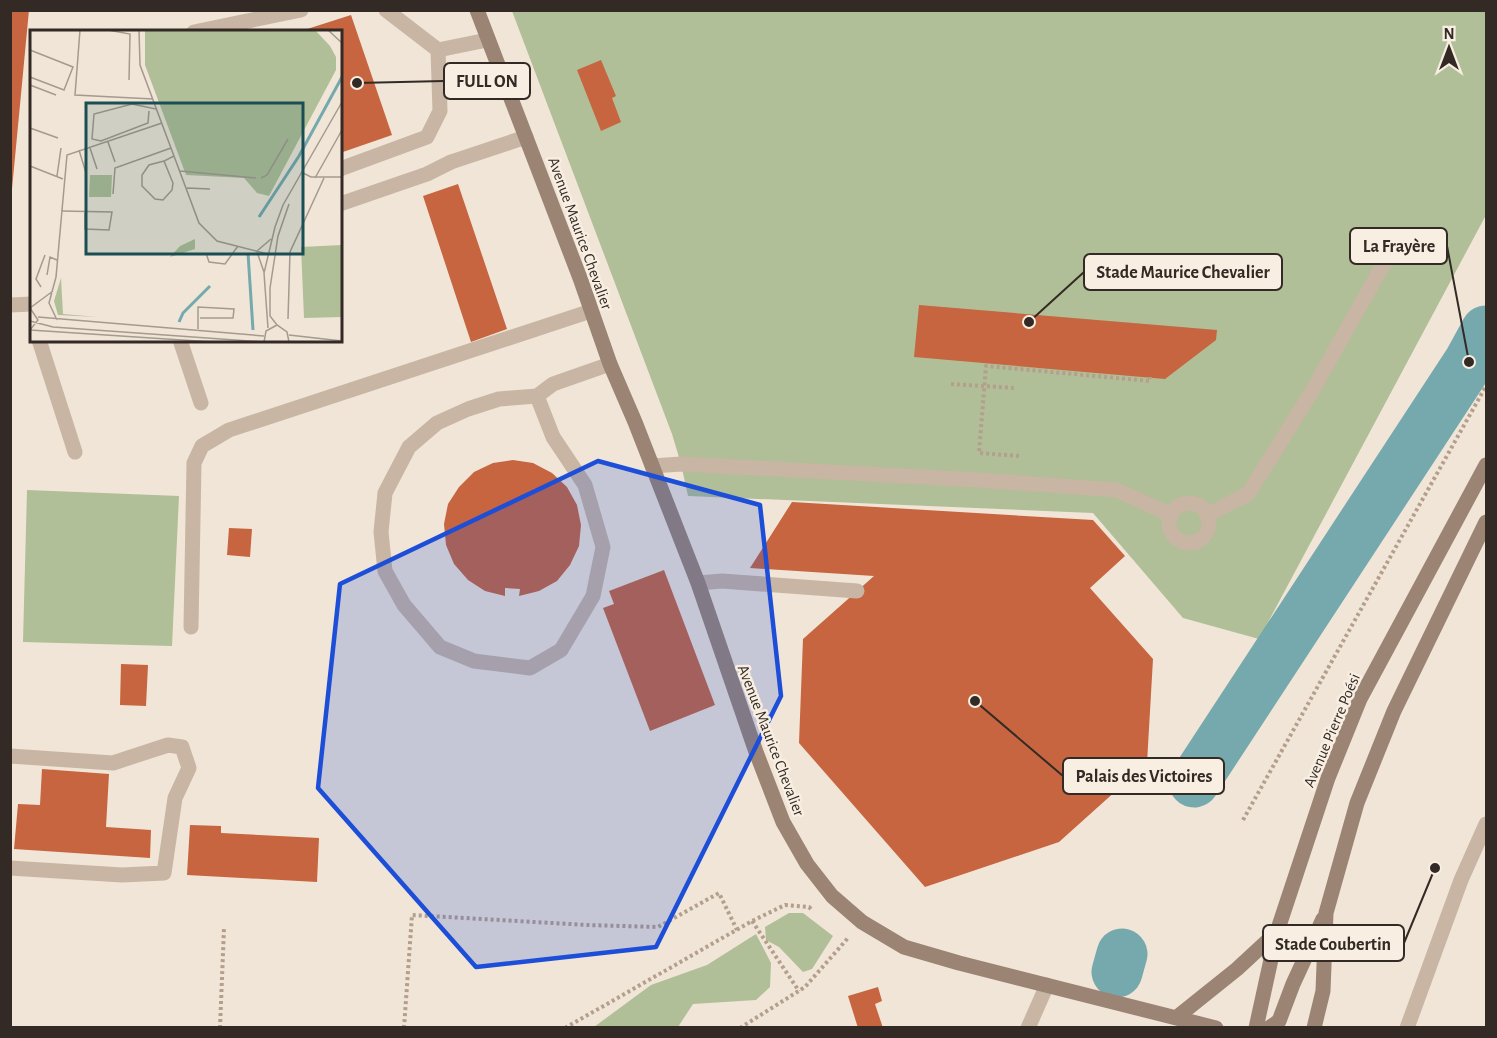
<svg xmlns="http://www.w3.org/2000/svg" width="1497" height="1038" viewBox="0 0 1497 1038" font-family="'Alegreya Sans',sans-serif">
	<rect width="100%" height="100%" fill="#f0e5d6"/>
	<!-- green -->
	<path fill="#b0bf97" d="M 512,11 L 1486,11 L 1486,215 L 1259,639 L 1183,618 L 1093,513 L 688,496 L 681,464 L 672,434 Z
		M 27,490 L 179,496 L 172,646 L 23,642 Z
		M 789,913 L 803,913 L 833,936 L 812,969 L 803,972 L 779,947 L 766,940 L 765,927 Z
		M 756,934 L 771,963 L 770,987 L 756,1000 L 693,1004 L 678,1027 L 594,1027 L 651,985 L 707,965 Z"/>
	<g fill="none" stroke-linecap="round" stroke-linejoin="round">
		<!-- river -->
		<path stroke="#75a9ad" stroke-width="51" d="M 1194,782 L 1469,362 L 1486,331
			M 1117,972 L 1122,954"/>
	</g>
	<!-- building -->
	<path fill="#c6653f" d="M 10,10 L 29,10 L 12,189 L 10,189 Z
		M 351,15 L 392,135 L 340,153 L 340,32 L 301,31 Z
		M 601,60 L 616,96 L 612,98 L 621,122 L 601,131 L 577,70 Z
		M 458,184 L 507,329 L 471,342 L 423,196 Z
		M 919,305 L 1217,330 L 1216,340 L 1165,379 L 914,357 Z
		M 513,460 L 533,463 L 552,473 L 567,487 L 577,505 L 581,525 L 579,546 L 570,565 L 557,581 L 539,591 L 519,596 L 520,589 L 505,588 L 505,596 L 485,591 L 468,580 L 454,564 L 446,545 L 444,524 L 448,504 L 459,487 L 474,472 L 493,463 Z
		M 792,502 L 1093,520 L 1125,556 L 1090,588 L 1153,659 L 1147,763 L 1059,842 L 925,887 L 799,743 L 803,639 L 874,576 L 750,568 Z
		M 229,528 L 252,529 L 250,557 L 227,555 Z
		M 664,570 L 715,705 L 650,731 L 603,608 L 614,604 L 609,591 Z
		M 121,664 L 148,665 L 146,706 L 120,705 Z
		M 42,769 L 109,774 L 106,827 L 151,830 L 150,858 L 14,849 L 18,804 L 40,805 Z
		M 190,825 L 221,826 L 221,833 L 319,838 L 317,882 L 187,875 Z
		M 878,987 L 882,1001 L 875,1004 L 883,1028 L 858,1028 L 848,996 Z"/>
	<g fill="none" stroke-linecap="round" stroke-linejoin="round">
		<!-- path -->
		<path stroke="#b49f8d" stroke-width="4" stroke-dasharray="3 3" stroke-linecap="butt" d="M 951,384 L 1015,388
			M 1019,456 L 979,453 L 986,366 L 1150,381 L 1150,377
			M 1243,820 L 1486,386
			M 752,921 L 799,991
			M 220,1028 L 224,928
			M 404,1028 L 412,915 L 587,925 L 658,927 L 719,893 L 737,930
			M 565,1028 L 752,921 L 785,905 L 809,907 L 813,911
			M 740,1028 L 805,987 L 848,938"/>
		<!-- lane -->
		<path stroke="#c8b5a3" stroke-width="15" d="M 386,10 L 438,50 L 487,40
			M 194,32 L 301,10
			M 340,169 L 427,137 L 440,111 L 438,50
			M 340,204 L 427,174 L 451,162
			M 10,305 L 32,304
			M 39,340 L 75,452
			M 180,340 L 201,403
			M 537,396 L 499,399 L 468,409 L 437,423 L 409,447 L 385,493 L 381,532 L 385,571 L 404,605 L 440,647 L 474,661 L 530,668 L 561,650 L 593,596 L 603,547 L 585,485 L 553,437 L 537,396 L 553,384 L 610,364
			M 652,466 L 681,464 L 978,480 L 1117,490 L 1171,515
			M1169 523a20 20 0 1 1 40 0a20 20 0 1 1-40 0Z
			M 1207,515 L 1248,494 L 1311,393 L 1393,247
			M 698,583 L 722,581 L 857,591
			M 191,627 L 194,463 L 202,446 L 229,430 L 591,311
			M 10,756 L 113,763 L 168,745 L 182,747 L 189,768 L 175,798 L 164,873 L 122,875 L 10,868
			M 1407,1028 L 1461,880 L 1486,824"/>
		<!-- street -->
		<path stroke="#c8b5a3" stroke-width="15" d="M 451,162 L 526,137
			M 1028,1028 L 1047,985"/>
		<!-- secondary -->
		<path stroke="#9b8474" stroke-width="15" d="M 477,10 L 580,278 L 610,364 L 635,422 L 698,583 L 756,752 L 783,822 L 807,864 L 832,896 L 862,922 L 904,947 L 959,963 L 1216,1028
			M 1177,1017 L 1237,969 L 1277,932
			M 1256,1028 L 1277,932 L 1328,778 L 1360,699 L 1486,465
			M 1269,1028 L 1279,1021 L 1293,984 L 1323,919
			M 1314,1028 L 1323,991 L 1326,913 L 1357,803 L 1394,711 L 1486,522"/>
	</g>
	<!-- marked area -->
	<path fill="#1d4ed8" fill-opacity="0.2" stroke="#1d4ed8" stroke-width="4.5" stroke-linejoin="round" d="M 598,461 L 760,505 L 781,696 L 656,947 L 476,967 L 318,788 L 340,584 Z"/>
	<g text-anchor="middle" stroke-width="5" stroke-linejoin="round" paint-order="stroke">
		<!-- street labels -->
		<g font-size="16" fill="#332a25" stroke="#f8efe2">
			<text transform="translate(581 233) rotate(70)" y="6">Avenue Maurice Chevalier</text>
			<text transform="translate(1331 730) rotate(-67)" y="6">Avenue Pierre Poési</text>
			<text transform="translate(772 740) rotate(69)" y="6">Avenue Maurice Chevalier</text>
		</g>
	</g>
	<!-- overview -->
	<g transform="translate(30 30)">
		<rect width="312" height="312" fill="#f0e5d6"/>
		<path d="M 115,0 L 285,0 L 300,16 L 306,27 L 306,40 L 239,166 L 227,163 L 214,148 L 156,145 L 115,35 ZM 60,145 L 82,145 L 81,167 L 59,167 ZM 165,209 L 165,219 L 140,227 L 150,216 ZM 312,215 L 312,287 L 274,288 L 271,217 ZM 31,248 L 33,284 L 67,287 L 28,285 L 24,271 Z" fill="#b0bf97"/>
		<path fill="none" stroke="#75a9ad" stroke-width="3" d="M 229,187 L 269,126 L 312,47M 218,223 L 223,300M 149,292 L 153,283 L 180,256"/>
		<path fill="none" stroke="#a49a8f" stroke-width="1.5" d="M 50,0 L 45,65 L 123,69M 78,0 L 100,4 L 99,50M 109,0 L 110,35 L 169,193 L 187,211 L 238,224M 298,0 L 312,13M 0,20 L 43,37 L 34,60 L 0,47M 0,55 L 26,65M 119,81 L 118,93 L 71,111 L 62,109 L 64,84 L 102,74 L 126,79M 0,98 L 28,108M 78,112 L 85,132M 60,118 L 67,139M 49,120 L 56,143M 134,131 L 119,135 L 112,145 L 112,156 L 125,169 L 133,170 L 142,160 L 143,153 L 134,131 L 144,126M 0,136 L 33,149M 150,141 L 226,148M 271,142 L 281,147 L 312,147M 27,146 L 31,118M 231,148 L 237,145 L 258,109M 285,148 L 312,100M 157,158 L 180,159M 83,164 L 85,138 L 141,118M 31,181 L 82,182 L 79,200 L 55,199 L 55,183M 227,221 L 241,209M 227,222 L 234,242M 176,223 L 179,232 L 195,234 L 208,216M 17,245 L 20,227 L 27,230M 11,257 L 6,249 L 15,225M 0,278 L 23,261M 0,278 L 8,290 L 0,300M 8,287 L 234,306M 258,289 L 260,222 L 294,148M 27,290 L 19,273 L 26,247 L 37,125 L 132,93M 0,291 L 23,297 L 234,312M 247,295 L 240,286 L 240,258 L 248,206 L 259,174M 238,298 L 234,243 L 245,197 L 253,175 L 312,72M 168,299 L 168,277 L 204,279 L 203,288 L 170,288M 0,300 L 182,312M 259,305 L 312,311M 234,312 L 236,301 L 247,295 L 257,302 L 259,312"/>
		<path fill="#1b4e54" fill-opacity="0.15" stroke="#1b4e54" stroke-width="3" d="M 56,73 L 273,73 L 273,224 L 56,224 Z"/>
		<rect width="312" height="312" fill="none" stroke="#332a25" stroke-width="3"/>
	</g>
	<!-- callouts -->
	<path fill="none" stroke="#332a25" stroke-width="2" d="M357 83L444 81M1469 362L1447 246M1029 322L1084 272M975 701L1063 776M1435 868L1404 943"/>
	<g fill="#332a25" stroke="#f8efe2" stroke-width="2">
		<circle cx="357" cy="83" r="6"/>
		<circle cx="1469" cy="362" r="6"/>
		<circle cx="1029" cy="322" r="6"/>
		<circle cx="975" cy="701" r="6"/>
		<circle cx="1435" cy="868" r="6"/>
	</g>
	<g fill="#f8efe2" stroke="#332a25" stroke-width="2">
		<rect x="444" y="63" width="86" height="36" rx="6"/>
		<rect x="1350" y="228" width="97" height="36" rx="6"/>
		<rect x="1084" y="254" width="198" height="36" rx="6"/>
		<rect x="1063" y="758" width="161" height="36" rx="6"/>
		<rect x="1263" y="925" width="141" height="36" rx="6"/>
	</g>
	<g font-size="18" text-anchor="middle" font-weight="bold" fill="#332a25">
		<text x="487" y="87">FULL ON</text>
		<text x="1399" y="252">La Frayère</text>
		<text x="1183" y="278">Stade Maurice Chevalier</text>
		<text x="1144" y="782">Palais des Victoires</text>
		<text x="1333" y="950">Stade Coubertin</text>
	</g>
	<!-- border -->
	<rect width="1497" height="1038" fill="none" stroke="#332a25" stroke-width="24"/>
	<!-- north arrow -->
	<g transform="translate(1449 48)" stroke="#f8efe2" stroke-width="4.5" paint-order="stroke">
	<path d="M0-4.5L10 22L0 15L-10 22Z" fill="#332a25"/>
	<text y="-9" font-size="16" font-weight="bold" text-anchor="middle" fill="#332a25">N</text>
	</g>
</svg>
